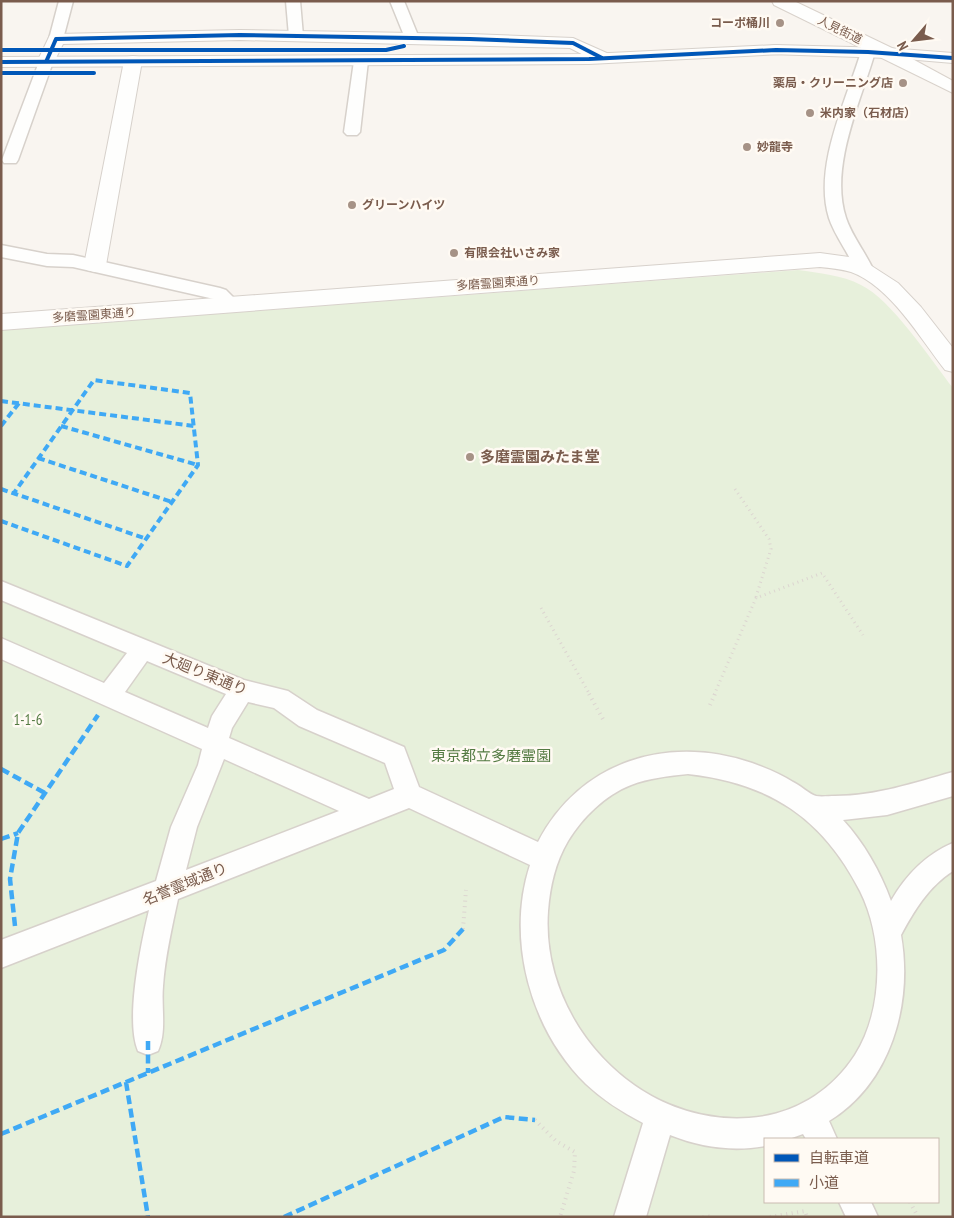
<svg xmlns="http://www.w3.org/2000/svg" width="954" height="1218" viewBox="0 0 954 1218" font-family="'PT Sans Narrow','Noto Sans JP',sans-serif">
	<rect width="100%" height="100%" fill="#f9f5f0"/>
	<!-- green -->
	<path fill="#e7f0db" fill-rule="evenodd" d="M 798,270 C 819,273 842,275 861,285 C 891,299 931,360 953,388 L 953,1217 L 1,1217 L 1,330 ZM 765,1139 L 938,1139 L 938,1202 L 765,1202 Z"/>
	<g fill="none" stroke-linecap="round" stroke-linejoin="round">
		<!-- service casing -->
		<g stroke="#d7d1cb" stroke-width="3">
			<path id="service" d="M 59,1 L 73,1 L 63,39 L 61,42 L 51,42 L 49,39 Z
				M 286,1 L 300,1 L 303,36 L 301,39 L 291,39 L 289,36 Z
				M 390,1 L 404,1 L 419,38 L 417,41 L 407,41 L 405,38 Z
				M 868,48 L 873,49 L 875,52 C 861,101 829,167 846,218 C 852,236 865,252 873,269 L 870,273 L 864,275 L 858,273 L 855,269 C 848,252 835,236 829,218 C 813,167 846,101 861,52 L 863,49 Z
				M 361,57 L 366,58 L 368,61 L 360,132 L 357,135 L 347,135 L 344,132 L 354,61 L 356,58 Z
				M 46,58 L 51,59 L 53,62 L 18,160 L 16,163 L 4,163 L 2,160 L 39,62 L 41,59 Z
				M 1,245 L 47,254 L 73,255 L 220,288 L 226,290 L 240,304 L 237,308 C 226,311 222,306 214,299 L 73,267 L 47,266 L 1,257 Z
				M 1,581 L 244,680 L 288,691 L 317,710 L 404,747 L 419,787 L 538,842 C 580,761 668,734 752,763 C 766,768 781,774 793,782 C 800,785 809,794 816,796 C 821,797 829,796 835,796 C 876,796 913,783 953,772 L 953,796 L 887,815 L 843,820 C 864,843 880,871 891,901 C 906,875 925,855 953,843 L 953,871 C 928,887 914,911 901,935 C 913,1004 891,1083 829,1121 L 837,1139 L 806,1139 L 803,1134 L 789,1139 L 765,1139 L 765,1146 C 733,1152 700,1147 670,1135 L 646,1217 L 614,1217 L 643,1123 C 622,1112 603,1100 586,1084 C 530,1029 506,939 530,865 L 409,808 L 178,899 C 172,927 165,957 163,986 C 161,1008 167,1031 158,1051 L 148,1055 L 138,1051 C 125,1020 141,944 149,910 L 1,968 L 1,940 L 156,881 L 171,827 L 198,765 L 202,749 L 1,659 L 1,638 L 104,683 L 127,653 L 1,600 ZM 147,661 L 226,694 L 212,716 L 208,728 L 125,692 ZM 248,702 L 274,708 L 299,726 L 385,763 L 394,789 L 369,799 L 229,738 L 232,728 ZM 224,759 L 339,811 L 186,870 L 197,827 ZM 688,774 C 769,783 822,817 860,891 C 884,939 884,1009 855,1055 C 831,1092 793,1115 749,1118 C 637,1126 540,1021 548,911 C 550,886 555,863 568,841 C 582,818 605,795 631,785 C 649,778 669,776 688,774 Z
				M 839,1202 L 871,1202 L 878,1217 L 846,1217 Z"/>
		</g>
		<!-- minor casing -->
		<g stroke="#d7d1cb" stroke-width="2">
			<path id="minor" d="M 240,30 L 470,34 L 573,38 L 609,54 L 612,58 L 609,62 L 603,63 L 597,62 L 570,48 L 240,40 L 63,44 L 52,66 L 46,67 L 40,66 L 37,62 L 50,35 L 56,34 Z
				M 776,45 L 888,48 L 894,49 L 897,53 L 894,57 L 888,58 L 770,54 L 767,50 L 770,46 Z
				M 133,56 L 139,57 L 142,61 L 106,265 L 103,270 L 95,272 L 87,270 L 84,265 L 124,61 L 127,57 Z
				M 820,253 L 849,257 L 867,263 L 898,283 L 921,307 L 953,348 L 953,372 L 945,370 C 920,338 890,286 851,272 C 841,269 830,268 820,267 L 1,330 L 1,314 Z"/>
		</g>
		<!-- tertiary casing -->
		<g stroke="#d7d1cb" stroke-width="2">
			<path id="tertiary" d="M 776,45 L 782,46 L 785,50 L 782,54 L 589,64 L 1,67 L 1,57 L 589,54 Z
				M 888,48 L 953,53 L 953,63 L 882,57 L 879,53 L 882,49 Z"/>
		</g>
		<!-- secondary casing -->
		<g stroke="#d9d2cb" stroke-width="2">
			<path id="secondary" d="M 772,1 L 794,1 L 894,49 L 953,81 L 953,93 L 774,5 Z"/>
		</g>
		<!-- path-far1 -->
		<path stroke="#dcd5d0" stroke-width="3" stroke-dasharray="1 4" stroke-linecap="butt" d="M 735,489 L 769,539 L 771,549 L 756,597
			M 541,608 L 590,695
			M 714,695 L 756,598 L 822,573 L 863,635"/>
		<!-- path -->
		<path stroke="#dcd5d0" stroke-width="4" stroke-dasharray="1 4.5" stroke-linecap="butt" d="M 589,694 L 604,721
			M 710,705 L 715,694
			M 463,929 L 466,890
			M 535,1120 L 556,1141 L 575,1152 L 574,1171 L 560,1217
			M 910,1202 L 918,1217
			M 704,1217 L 705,1215 L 711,1217
			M 770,1217 L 805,1211 L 807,1217"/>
		<!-- service -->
		<use href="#service" fill="#fefefd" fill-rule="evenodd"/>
		<!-- minor -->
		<use href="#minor" fill="#fefefd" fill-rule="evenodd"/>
		<!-- tertiary -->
		<use href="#tertiary" fill="#fefefd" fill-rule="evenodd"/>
		<!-- secondary -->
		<use href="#secondary" fill="#fefefd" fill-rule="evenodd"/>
		<!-- quiet-far1 -->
		<path stroke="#3fa9f5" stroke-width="4" stroke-dasharray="7 4" stroke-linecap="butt" d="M 1,401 L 194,426
			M 1,426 L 19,403
			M 61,426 L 198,465
			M 38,458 L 172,502
			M 1,489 L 147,539
			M 1,521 L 127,566 L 198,465 L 190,393 L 94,380 L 14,493"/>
		<!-- quiet -->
		<path stroke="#3fa9f5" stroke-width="4.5" stroke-dasharray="9 4.5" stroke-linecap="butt" d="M 1,769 L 45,793
			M 1,839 L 18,833
			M 15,926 L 10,879 L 18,833 L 98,715
			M 148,1041 L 148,1073
			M 126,1082 L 148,1217
			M 1,1134 L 444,950 L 463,929
			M 284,1217 L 504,1117 L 535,1120"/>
		<!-- cycleway casing -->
		<g stroke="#fffaf3" stroke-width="5.5">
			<path id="cycleway" d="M 1,50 L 386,50 L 404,46
				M 1,62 L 589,59 L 776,50 L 868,52 L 953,58
				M 46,62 L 56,39 L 240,35 L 470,39 L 573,43 L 602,58
				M 1,73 L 94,73"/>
		</g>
		<!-- cycleway -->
		<use href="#cycleway" stroke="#0057b8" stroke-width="4"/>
	</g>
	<!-- markers -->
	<g fill="#a69286" stroke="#fffaf3" stroke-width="2">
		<circle cx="780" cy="23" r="5"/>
		<circle cx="903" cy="83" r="5"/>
		<circle cx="810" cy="113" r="5"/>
		<circle cx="747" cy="147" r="5"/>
		<circle cx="352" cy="205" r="5"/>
		<circle cx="454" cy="253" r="5"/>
		<circle cx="470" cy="457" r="5"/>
	</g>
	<g text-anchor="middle" stroke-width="5" stroke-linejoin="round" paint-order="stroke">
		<!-- far-poi labels -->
		<g font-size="12" font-weight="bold" fill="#7a5c4d" stroke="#fffaf3" text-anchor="start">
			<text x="770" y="27" text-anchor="end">コーポ桶川</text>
			<text x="893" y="87" text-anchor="end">薬局・クリーニング店</text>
			<text x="820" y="117">米内家（石材店）</text>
			<text x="757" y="151">妙龍寺</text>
			<text x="362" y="209">グリーンハイツ</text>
			<text x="464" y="257">有限会社いさみ家</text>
		</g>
		<!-- far-street labels -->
		<g font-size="12" fill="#7a5c4d" stroke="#fffaf3">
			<text transform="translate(840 30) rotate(26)" y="4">人見街道</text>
			<text transform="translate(498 283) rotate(-4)" y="4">多磨霊園東通り</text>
			<text transform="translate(94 315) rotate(-4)" y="4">多磨霊園東通り</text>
		</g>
		<!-- poi labels -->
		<g font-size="15" font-weight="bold" fill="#7a5c4d" stroke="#fffaf3" text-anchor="start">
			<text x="480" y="462">多磨霊園みたま堂</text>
		</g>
		<!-- street labels -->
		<g font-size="15" fill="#7a5c4d" stroke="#fffaf3">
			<text transform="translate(205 674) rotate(22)" y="5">大廻り東通り</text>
			<text transform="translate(185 884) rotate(-22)" y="5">名誉霊域通り</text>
		</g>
		<!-- park labels -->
		<g font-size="15" fill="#537a41" stroke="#fffaf3">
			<text x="28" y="725">1-1-6</text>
			<text x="491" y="761">東京都立多磨霊園</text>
		</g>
	</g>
	<!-- border -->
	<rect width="954" height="1218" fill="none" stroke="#7a5c4d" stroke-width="5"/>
	<!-- legend -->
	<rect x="764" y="1138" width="175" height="65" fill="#fffaf3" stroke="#cabbb1"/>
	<rect x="774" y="1154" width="25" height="8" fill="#0057b8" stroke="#cabbb1"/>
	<text x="809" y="1163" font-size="15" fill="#7a5c4d">自転車道</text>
	<rect x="774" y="1179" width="25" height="8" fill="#3fa9f5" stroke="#cabbb1"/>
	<text x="809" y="1188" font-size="15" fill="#7a5c4d">小道</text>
	<!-- north arrow -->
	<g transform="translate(914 40) rotate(242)" stroke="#fffaf3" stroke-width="4" paint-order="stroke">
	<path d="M0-4L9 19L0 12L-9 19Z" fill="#7a5c4d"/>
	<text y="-8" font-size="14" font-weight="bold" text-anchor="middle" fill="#7a5c4d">N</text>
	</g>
</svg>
